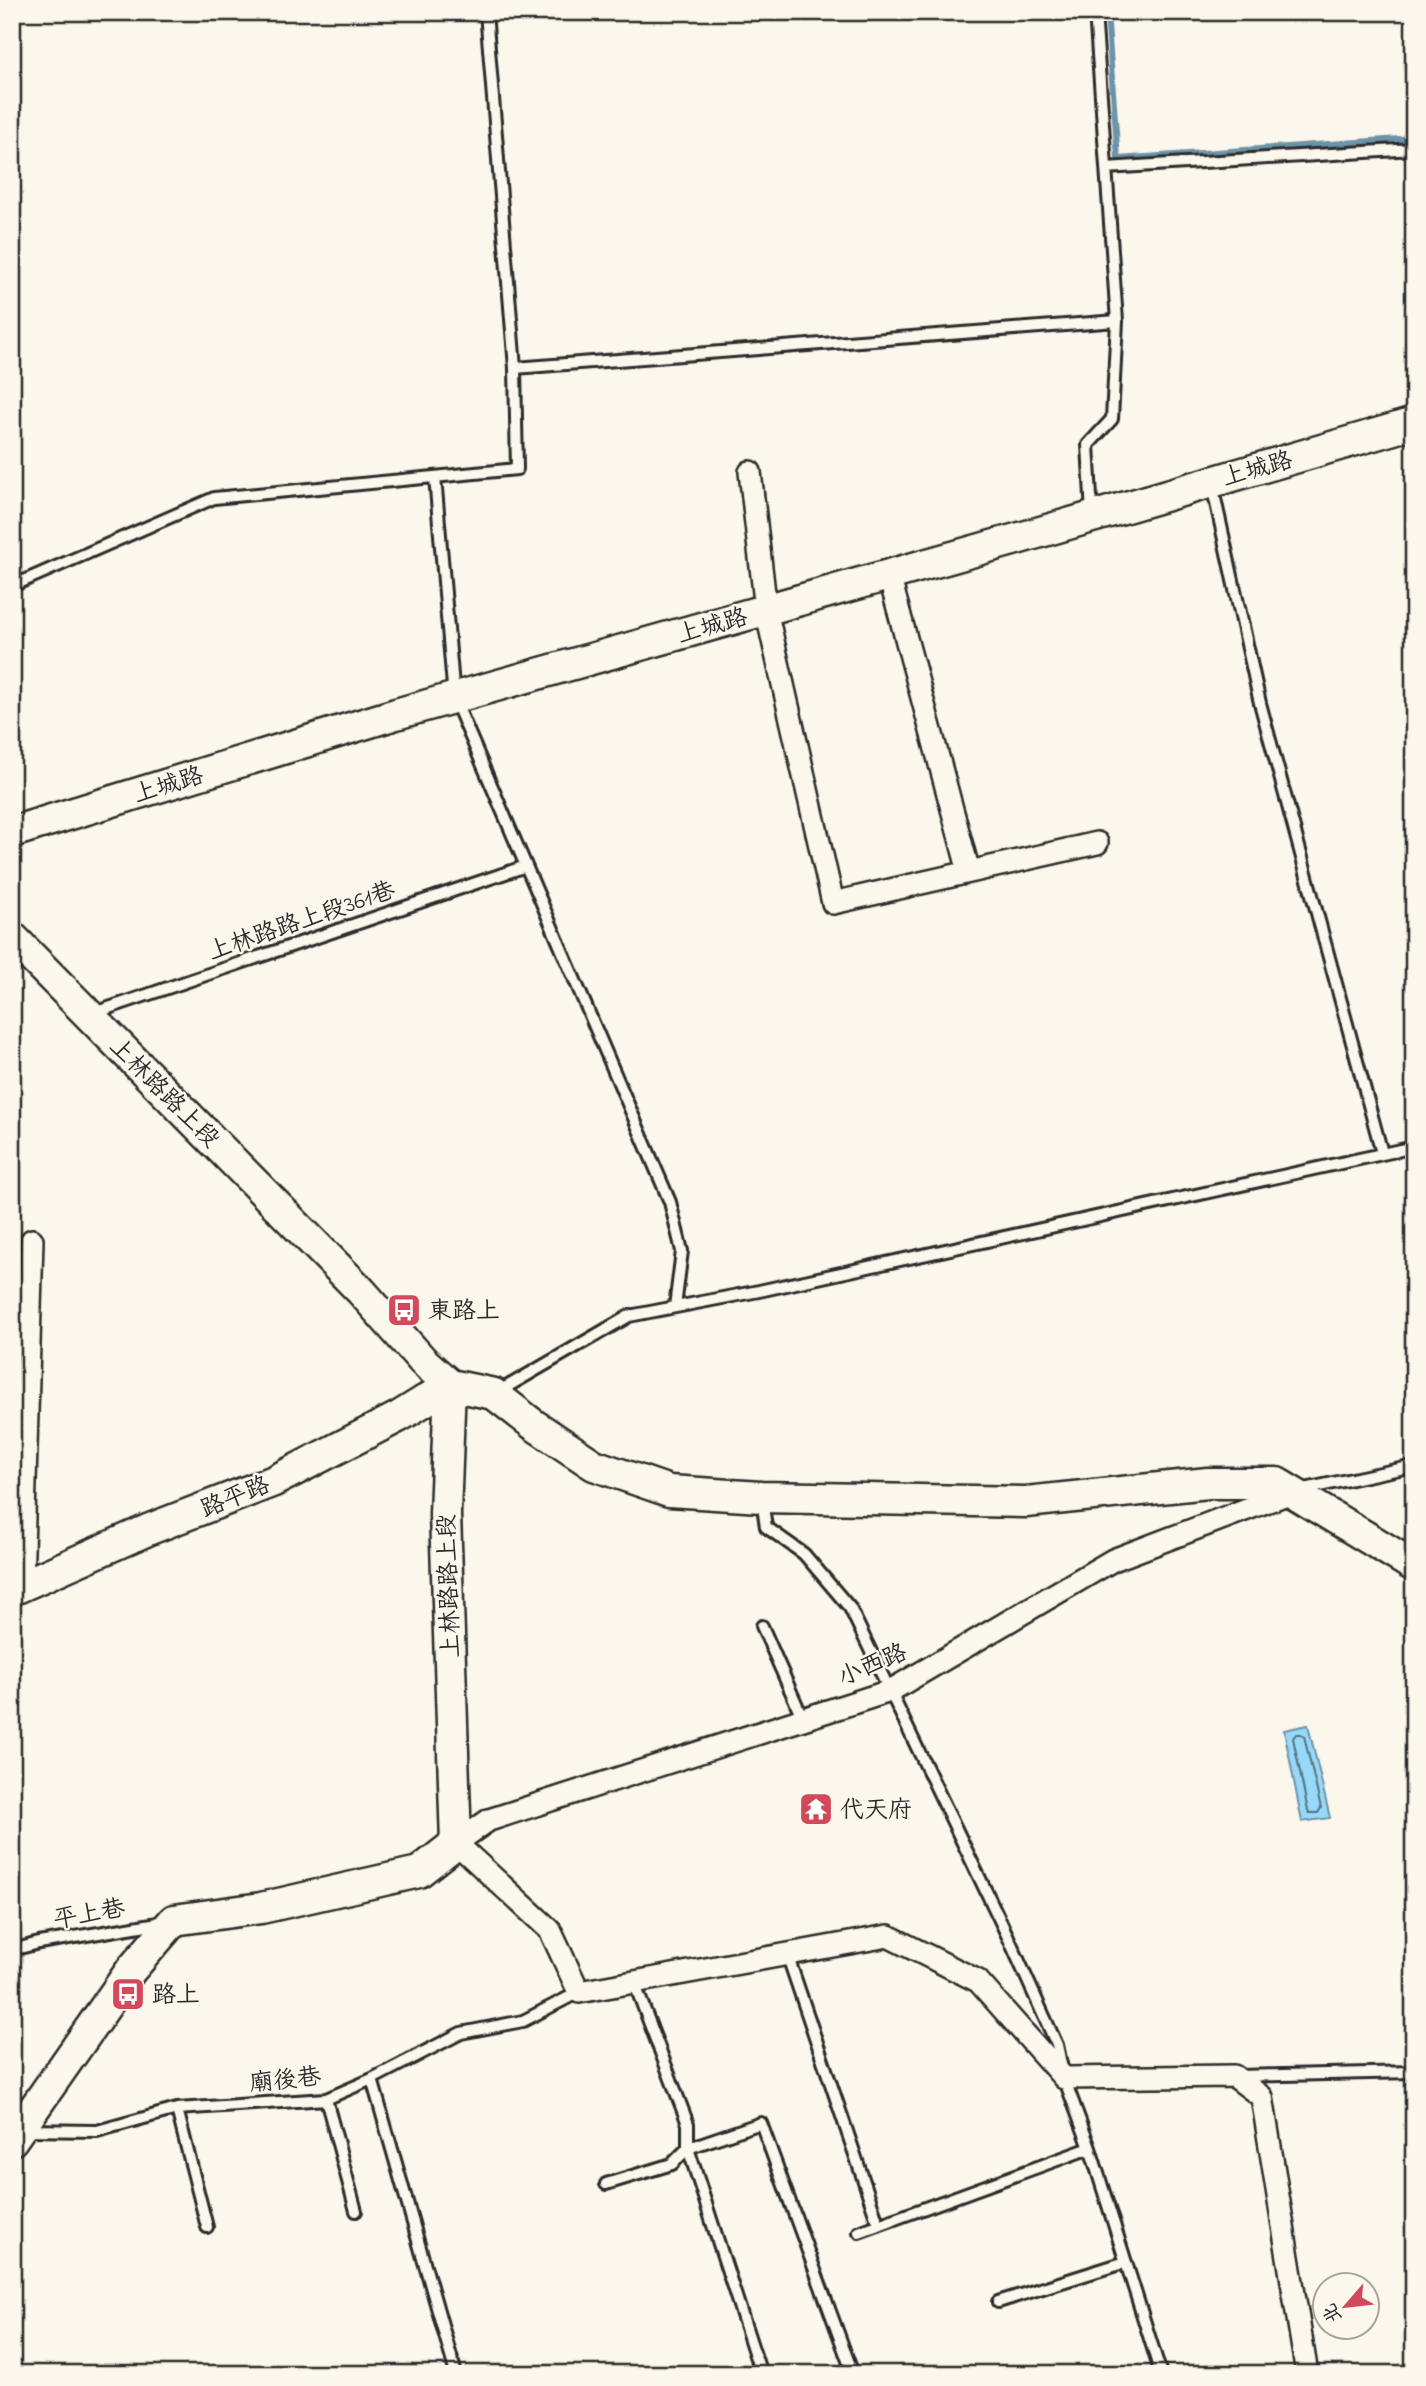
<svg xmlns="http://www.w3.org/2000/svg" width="1426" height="2386" viewBox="0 0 1426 2386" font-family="'Indie Flower','LXGW WenKai TC',sans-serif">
	<rect width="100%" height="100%" fill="#fbf7ec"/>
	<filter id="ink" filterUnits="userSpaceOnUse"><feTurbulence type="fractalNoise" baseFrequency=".0143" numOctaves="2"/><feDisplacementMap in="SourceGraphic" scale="14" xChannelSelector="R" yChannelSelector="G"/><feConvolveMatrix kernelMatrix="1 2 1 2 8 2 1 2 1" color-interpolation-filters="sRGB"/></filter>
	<g filter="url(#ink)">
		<!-- water -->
		<path fill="#97d9f9" stroke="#6c93a7" stroke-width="2" d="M 1308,1725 L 1330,1818 L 1302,1822 L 1284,1730 Z"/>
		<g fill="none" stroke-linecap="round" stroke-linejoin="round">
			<!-- shore -->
			<path stroke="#56717d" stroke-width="2" d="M 1296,1734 L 1301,1734 L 1304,1736 L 1321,1808 L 1318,1813 L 1310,1813 L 1308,1811 L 1293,1738 Z"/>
			<!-- stream -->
			<path stroke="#6c93a7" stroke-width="6" d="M 1107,12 L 1118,159 L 1414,138"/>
			<!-- lane casing -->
			<g stroke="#2b2b2b" stroke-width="16">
				<path id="lane" d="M 486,12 L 515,368
					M 1106,168 L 1414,149
					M 435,477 L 454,698 L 670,1202 L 682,1251 L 675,1307
					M 1212,485 L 1260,703 L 1382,1153
					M 1092,514 L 1088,445 L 1112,419 L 1117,321 L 1095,12
					M 12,586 L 214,498 L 517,469 L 515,368 L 1117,321
					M 91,1014 L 526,866
					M 496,1393 L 629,1316 L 759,1291 L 1414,1147
					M 1300,1490 L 1414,1466
					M 762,1500 L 766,1527 L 804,1554 L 850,1608 L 1009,1939 L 1057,2045 L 1064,2078 L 1090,2148 L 1161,2374
					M 762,1626 L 803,1719
					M 12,1950 L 39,1943 L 164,1922
					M 787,1954 L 876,2217
					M 634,1982 L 688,2124 L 688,2148 L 761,2374
					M 1237,2076 L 1414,2072
					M 372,2079 L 456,2374
					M 326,2099 L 356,2211
					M 177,2109 L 207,2227
					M 24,2130 L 97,2131 L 177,2109 L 326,2099 L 372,2079 L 461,2033 L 523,2021 L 579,1992
					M 606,2184 L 672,2164 L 688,2148 L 761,2123 L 853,2374
					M 859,2232 L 1090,2148
					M 998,2302 L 1126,2262"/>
			</g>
			<!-- street casing -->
			<g stroke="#2b2b2b" stroke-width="26">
				<path id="street" d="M 750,472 L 766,610 L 833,903 L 1097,843
					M 889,575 L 969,872
					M 1292,1492 L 1113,1560 L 890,1691 L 489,1820 L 456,1843 L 550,1930 L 579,1992 L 888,1936 L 978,1981 L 1064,2078 L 1234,2076 L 1262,2097 L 1307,2374
					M 22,1586 L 32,1240"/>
			</g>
			<!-- secondary casing -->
			<g stroke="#2b2b2b" stroke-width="35">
				<path id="secondary" d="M 12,832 L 396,714 L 1020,538 L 1414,423
					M 12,937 L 361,1291 L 423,1361 L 450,1385 L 445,1514 L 456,1843 L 419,1872 L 261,1908 L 174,1920 L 131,1970 L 12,2140
					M 450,1385 L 494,1394 L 534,1425 L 594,1465 L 669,1491 L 761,1497 L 1026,1502 L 1208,1483 L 1277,1483 L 1414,1566
					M 12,1590 L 150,1529 L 274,1481 L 400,1416 L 450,1385"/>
			</g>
			<!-- lane -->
			<use href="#lane" stroke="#fbf7ec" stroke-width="10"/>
			<!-- street -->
			<use href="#street" stroke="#fbf7ec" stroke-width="21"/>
			<!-- secondary -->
			<use href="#secondary" stroke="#fbf7ec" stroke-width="30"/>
		</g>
	</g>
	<!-- icons -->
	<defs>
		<g id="bus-square" transform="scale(1.75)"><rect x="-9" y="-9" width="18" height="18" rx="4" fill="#d1495b" stroke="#fbf7ec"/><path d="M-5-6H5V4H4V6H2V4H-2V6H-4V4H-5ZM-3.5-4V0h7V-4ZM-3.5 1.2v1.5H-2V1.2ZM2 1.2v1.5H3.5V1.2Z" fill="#fff"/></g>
		<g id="temple-square" transform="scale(1.75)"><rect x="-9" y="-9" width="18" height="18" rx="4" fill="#d1495b" stroke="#fbf7ec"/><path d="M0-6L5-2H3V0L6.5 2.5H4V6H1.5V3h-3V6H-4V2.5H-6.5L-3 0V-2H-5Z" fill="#fff"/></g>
	</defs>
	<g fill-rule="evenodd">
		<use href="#bus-square" x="404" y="1310"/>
		<use href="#temple-square" x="816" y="1809"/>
		<use href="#bus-square" x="128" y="1994"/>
	</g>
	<g text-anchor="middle" stroke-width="5" stroke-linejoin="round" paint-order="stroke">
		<!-- street labels -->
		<g font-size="24" fill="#2b2b2b" stroke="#fbf7ec">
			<text transform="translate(1257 468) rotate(-16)" y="8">上城路</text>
			<text transform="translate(712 625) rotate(-16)" y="8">上城路</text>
			<text transform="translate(168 784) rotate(-17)" y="8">上城路</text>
			<text transform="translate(301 920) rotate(-19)" y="8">上林路路上段361巷</text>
			<text transform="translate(165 1092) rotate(45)" y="8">上林路路上段</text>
			<text transform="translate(235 1496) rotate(-22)" y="8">路平路</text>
			<text transform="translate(448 1586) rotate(-92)" y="8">上林路路上段</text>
			<text transform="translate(872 1664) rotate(-23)" y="8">小西路</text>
			<text transform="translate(89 1913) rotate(-10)" y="8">平上巷</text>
			<text transform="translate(285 2079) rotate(-6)" y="8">廟後巷</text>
		</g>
		<!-- poi labels -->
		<g font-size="24" fill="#2b2b2b" stroke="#fbf7ec" text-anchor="start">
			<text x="428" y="1318">東路上</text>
			<text x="840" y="1817">代天府</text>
			<text x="152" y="2002">路上</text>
		</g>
	</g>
	<!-- margin -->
	<rect width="1426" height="2386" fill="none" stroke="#fbf7ec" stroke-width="42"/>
	<rect x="21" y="21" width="1384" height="2344" fill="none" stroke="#2b2b2b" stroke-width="2.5" filter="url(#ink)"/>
	<!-- north arrow -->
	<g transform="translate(1346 2306) rotate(242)"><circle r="33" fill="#fbf7ec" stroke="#a8a59f" stroke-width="2"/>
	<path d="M0-5L12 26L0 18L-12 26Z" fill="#d1495b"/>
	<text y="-10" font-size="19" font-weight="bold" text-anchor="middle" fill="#2b2b2b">北</text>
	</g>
</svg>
